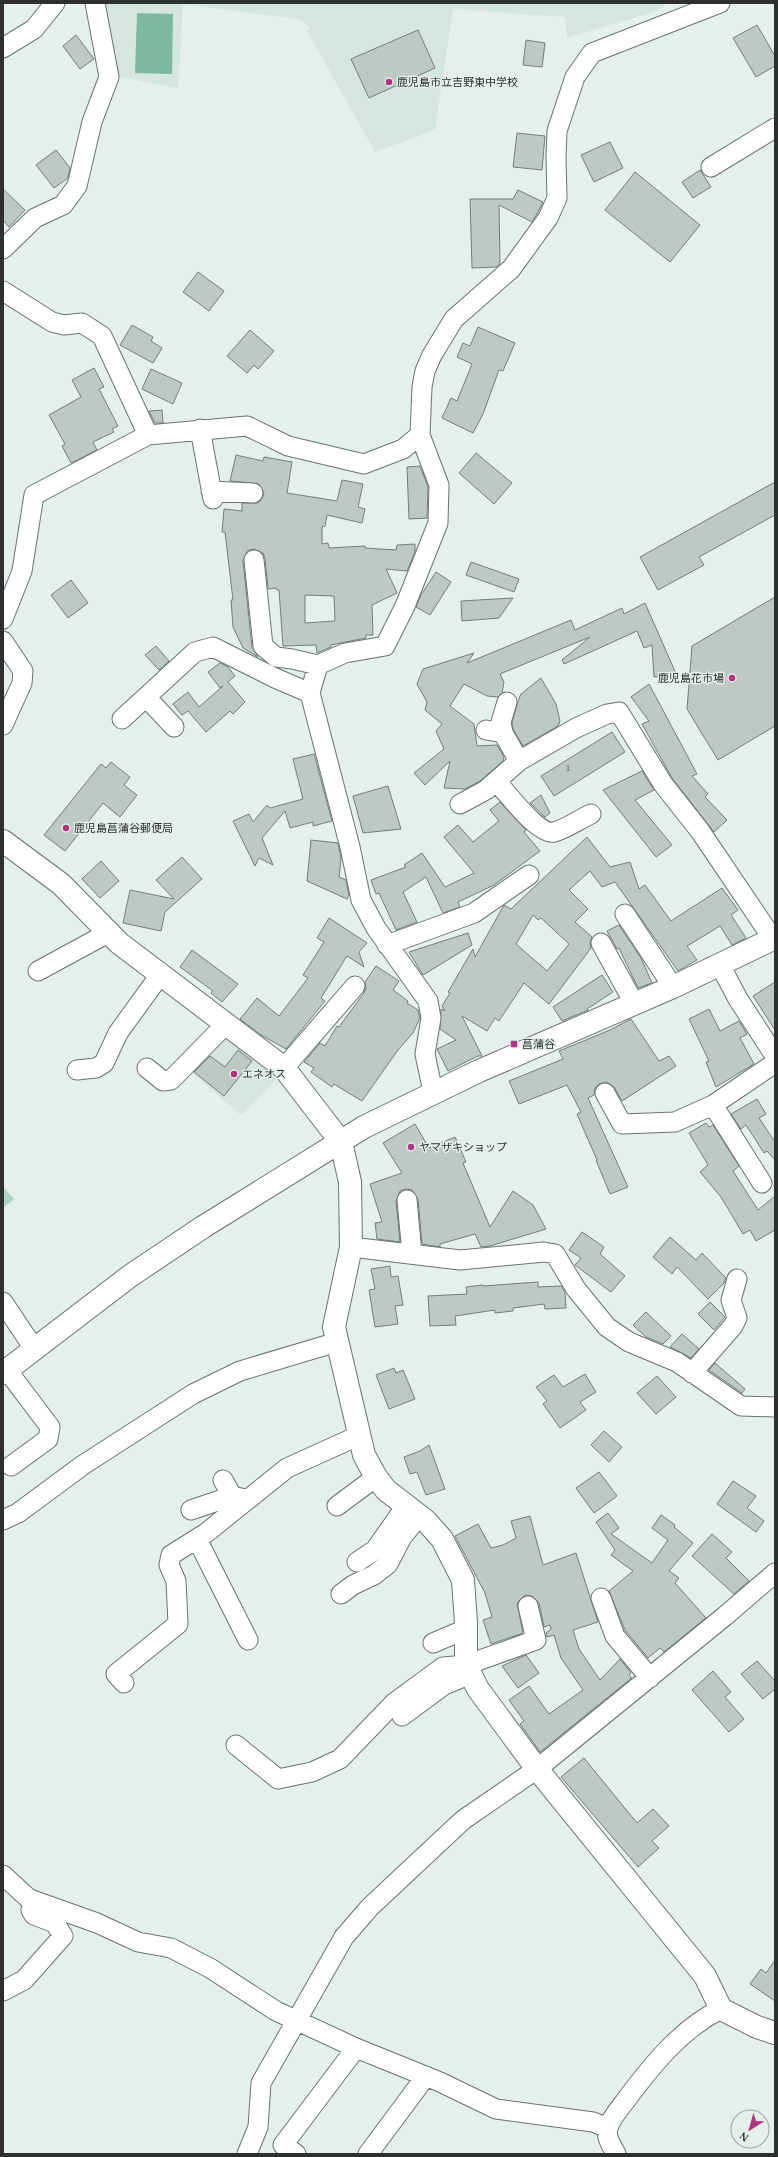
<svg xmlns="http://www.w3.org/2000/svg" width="778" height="2157" viewBox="0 0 778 2157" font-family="'Times New Roman','Noto Sans JP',serif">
	<rect width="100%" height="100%" fill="#e6f0eb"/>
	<!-- built -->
	<path fill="#d4e6de" d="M 105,3 L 665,3 L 664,6 L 653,12 L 567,38 L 565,17 L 453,9 L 435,130 L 375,152 L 306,29 L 312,30 L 299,19 L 183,4 L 178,88 L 116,76 Z
		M 223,1034 L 279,1077 L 241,1115 L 188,1070 Z"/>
	<!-- green -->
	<path fill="#aed3c3" d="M 3,1187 L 14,1199 L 3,1208 Z"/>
	<!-- water -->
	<path fill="#7cb9a0" d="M 137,13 L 173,14 L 172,74 L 135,73 Z"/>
	<!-- building -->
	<path fill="#bec8c4" stroke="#747d79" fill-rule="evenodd" d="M 757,25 L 775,56 L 775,66 L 756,77 L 733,38 Z
		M 418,30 L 435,68 L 369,98 L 351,59 Z
		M 76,35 L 94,59 L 80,69 L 63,46 Z
		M 526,40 L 545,43 L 542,67 L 523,65 Z
		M 517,133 L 545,136 L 542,170 L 513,167 Z
		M 610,142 L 623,168 L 594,182 L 581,155 Z
		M 56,150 L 70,168 L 68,178 L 54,188 L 36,165 Z
		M 700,170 L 711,187 L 693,198 L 682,182 Z
		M 635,172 L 700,225 L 670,262 L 605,210 Z
		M 3,189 L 25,210 L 9,227 L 3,220 Z
		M 518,190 L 543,202 L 538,212 L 532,222 L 499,205 L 500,264 L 496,267 L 472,268 L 470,199 L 513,199 Z
		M 198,272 L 224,291 L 209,311 L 183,292 Z
		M 132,325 L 153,337 L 151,341 L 162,348 L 153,363 L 120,345 Z
		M 478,327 L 515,343 L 503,371 L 499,370 L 483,414 L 473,433 L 442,418 L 451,398 L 457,401 L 472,364 L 457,357 L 463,343 L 470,346 Z
		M 250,330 L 274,351 L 258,369 L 254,365 L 247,373 L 227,356 Z
		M 94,368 L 104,387 L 99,389 L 118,426 L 112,429 L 114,432 L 93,442 L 97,450 L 71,463 L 62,446 L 65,444 L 49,415 L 81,397 L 72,380 Z
		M 151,369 L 182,383 L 173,404 L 142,389 Z
		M 162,410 L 163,423 L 155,423 L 149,411 Z
		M 476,453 L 512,483 L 494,504 L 459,473 Z
		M 236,455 L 263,461 L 264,457 L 292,462 L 287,493 L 337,501 L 342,480 L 363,484 L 358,507 L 365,509 L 362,523 L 327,515 L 325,526 L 322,527 L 322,544 L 328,543 L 329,548 L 365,546 L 365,548 L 396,550 L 397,545 L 415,544 L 415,552 L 407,571 L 386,569 L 397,593 L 372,605 L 373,635 L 366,635 L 366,638 L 331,645 L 331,647 L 317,653 L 316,645 L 283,646 L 279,590 L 277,590 L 276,588 L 268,589 L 265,558 L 263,553 L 253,549 L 247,551 L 243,561 L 252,647 L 258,657 L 243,648 L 233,627 L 231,600 L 233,600 L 225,532 L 222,532 L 224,509 L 242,511 L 242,503 L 258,503 L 262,499 L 264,493 L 259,484 L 230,481 ZM 305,595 L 334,596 L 335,621 L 305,623 Z
		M 420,466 L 428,487 L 427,518 L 409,519 L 407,467 Z
		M 775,482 L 775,515 L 699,557 L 704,565 L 658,590 L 640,557 Z
		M 471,562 L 519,579 L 514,592 L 466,575 Z
		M 436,572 L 451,582 L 430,615 L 416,607 L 421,595 Z
		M 71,580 L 88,603 L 68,618 L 51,595 Z
		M 775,597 L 775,726 L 718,760 L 687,709 L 692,646 Z
		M 513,598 L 499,618 L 462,621 L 461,601 Z
		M 645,603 L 677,676 L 654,677 L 652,645 L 644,648 L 637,631 L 564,664 L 562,660 L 590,637 L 500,674 L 504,682 L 502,693 L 498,697 L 487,696 L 464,684 L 450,706 L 474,724 L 477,746 L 497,745 L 504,757 L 503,761 L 480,781 L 465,789 L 444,788 L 450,761 L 425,785 L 414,773 L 444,749 L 436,731 L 442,724 L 425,710 L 427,702 L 417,684 L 423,669 L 474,653 L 467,663 L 571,620 L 575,630 L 622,608 L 624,614 Z
		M 156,646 L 169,661 L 159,670 L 145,655 Z
		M 220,663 L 228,667 L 235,676 L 228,682 L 245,702 L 233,714 L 230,711 L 206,732 L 188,711 L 182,715 L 173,704 L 188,692 L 199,707 L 223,686 L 220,688 L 208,672 Z
		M 541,678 L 556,704 L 560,721 L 558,726 L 523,746 L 513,729 L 512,723 L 518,701 L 521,694 Z
		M 649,684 L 697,774 L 692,776 L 708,794 L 705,797 L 727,820 L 714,832 L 672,778 L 642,724 L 649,721 L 631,697 Z
		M 612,732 L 625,752 L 554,796 L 541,776 Z
		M 314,754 L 332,821 L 313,826 L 313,822 L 290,828 L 285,811 L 262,838 L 273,865 L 259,858 L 255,866 L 233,821 L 249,814 L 253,822 L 267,805 L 270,808 L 303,799 L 293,759 Z
		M 111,762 L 130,777 L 124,785 L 137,795 L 120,817 L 103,803 L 65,851 L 44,835 L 101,764 L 106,768 Z
		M 642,771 L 654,790 L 635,800 L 672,845 L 656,857 L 603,790 Z
		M 388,786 L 401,829 L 363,833 L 353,796 Z
		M 541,795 L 550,813 L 545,817 L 530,803 Z
		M 500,802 L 526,830 L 524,832 L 540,851 L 494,885 L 458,902 L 460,907 L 443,913 L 426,877 L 403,892 L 417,922 L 396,930 L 379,893 L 376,894 L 371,880 L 406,867 L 404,865 L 422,853 L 445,887 L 474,873 L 444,837 L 458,825 L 473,842 L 499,821 L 490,810 Z
		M 587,837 L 610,867 L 630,862 L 639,889 L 645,885 L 671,921 L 722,888 L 738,910 L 731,915 L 746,938 L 732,945 L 720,926 L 687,946 L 697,960 L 678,971 L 615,882 L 602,887 L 590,871 L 569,890 L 588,909 L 575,922 L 592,937 L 590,942 L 591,948 L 549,1004 L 524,983 L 499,1021 L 495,1018 L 487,1031 L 462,1016 L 482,1056 L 478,1056 L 448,1071 L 437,1049 L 456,1040 L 440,1029 L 441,1009 L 445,1011 L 442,1006 L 450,993 L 448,992 L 473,949 L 475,957 L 504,905 L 511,909 ZM 533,915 L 538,920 L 541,918 L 569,944 L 547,971 L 516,944 Z
		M 311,840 L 338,843 L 341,859 L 339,877 L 346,880 L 349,895 L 347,899 L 307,881 Z
		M 182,857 L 202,879 L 165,912 L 161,931 L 123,923 L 130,890 L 174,899 L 156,880 Z
		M 101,861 L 119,881 L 100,898 L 82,879 Z
		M 329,918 L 367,943 L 359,952 L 364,967 L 347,956 L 321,998 L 325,1001 L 286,1049 L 261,1035 L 240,1019 L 257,998 L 279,1016 L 308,978 L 303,975 L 324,942 L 317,938 Z
		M 619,925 L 641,958 L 652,983 L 638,988 L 619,948 L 617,949 L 607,931 Z
		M 468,933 L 472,945 L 423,975 L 409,952 Z
		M 192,950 L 238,984 L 222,1002 L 211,993 L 213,991 L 180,967 Z
		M 376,966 L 399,981 L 393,990 L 408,1001 L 407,1003 L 418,1010 L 420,1018 L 413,1033 L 398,1050 L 362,1101 L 334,1084 L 332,1087 L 311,1072 L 314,1068 L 304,1062 L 320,1043 L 325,1046 L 337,1026 L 339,1027 L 364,993 L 366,988 L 365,982 Z
		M 602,975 L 613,992 L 587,1009 L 588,1010 L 562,1021 L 553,1007 Z
		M 775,982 L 775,1030 L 753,996 Z
		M 709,1009 L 720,1031 L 739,1021 L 747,1034 L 740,1038 L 754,1064 L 716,1087 L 706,1062 L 709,1061 L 689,1019 Z
		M 631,1019 L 659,1061 L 669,1056 L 676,1066 L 622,1101 L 614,1087 L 606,1082 L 599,1084 L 595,1088 L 594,1095 L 588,1098 L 628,1187 L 610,1194 L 596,1160 L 597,1160 L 577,1114 L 581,1112 L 567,1085 L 519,1104 L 509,1081 L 563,1059 L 559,1051 L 610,1030 Z
		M 238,1050 L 252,1061 L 224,1096 L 194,1072 L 210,1056 L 225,1067 Z
		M 757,1099 L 766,1114 L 759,1118 L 775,1142 L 775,1160 L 767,1151 L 764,1153 L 746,1125 L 741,1129 L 731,1114 Z
		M 706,1123 L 709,1127 L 713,1125 L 739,1166 L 733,1171 L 758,1210 L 775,1196 L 775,1230 L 756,1241 L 750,1230 L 743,1234 L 721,1197 L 700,1172 L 708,1165 L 689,1133 Z
		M 415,1124 L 429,1148 L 455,1137 L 466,1162 L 463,1163 L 490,1227 L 513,1191 L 533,1205 L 546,1229 L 490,1246 L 481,1247 L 475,1234 L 440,1244 L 440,1247 L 422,1244 L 418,1199 L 412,1190 L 406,1189 L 400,1191 L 396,1201 L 400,1242 L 377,1239 L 375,1223 L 382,1222 L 370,1184 L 402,1173 L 383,1143 Z
		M 582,1232 L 604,1247 L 600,1254 L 625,1276 L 611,1292 L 575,1265 L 581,1258 L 569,1250 Z
		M 670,1237 L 696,1260 L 702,1253 L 726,1278 L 724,1283 L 708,1299 L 677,1267 L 672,1274 L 653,1257 Z
		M 390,1266 L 391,1277 L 398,1276 L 403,1305 L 395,1306 L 398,1324 L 375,1327 L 369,1290 L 375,1289 L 371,1269 Z
		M 538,1282 L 538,1287 L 561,1286 L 565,1292 L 566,1308 L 545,1309 L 544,1304 L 513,1308 L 513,1311 L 495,1313 L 495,1310 L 455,1316 L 456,1325 L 430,1326 L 428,1296 L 467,1294 L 466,1287 L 483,1285 L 483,1286 Z
		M 710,1302 L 725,1317 L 714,1330 L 698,1314 Z
		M 646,1312 L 671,1336 L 663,1344 L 646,1337 L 633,1325 Z
		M 682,1334 L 699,1349 L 691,1358 L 670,1347 Z
		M 715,1363 L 745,1389 L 742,1393 L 709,1370 Z
		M 394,1368 L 396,1373 L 403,1370 L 415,1399 L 389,1409 L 376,1375 Z
		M 585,1374 L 596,1392 L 580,1402 L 586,1410 L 560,1428 L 543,1404 L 547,1401 L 536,1387 L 554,1375 L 563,1387 Z
		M 657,1376 L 676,1397 L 656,1414 L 637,1393 Z
		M 604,1431 L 622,1447 L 609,1462 L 591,1445 Z
		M 429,1445 L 445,1489 L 426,1495 L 417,1472 L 410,1474 L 404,1457 L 420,1451 Z
		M 599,1472 L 617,1496 L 594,1513 L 576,1488 Z
		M 733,1481 L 756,1496 L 747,1508 L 764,1521 L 756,1532 L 717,1504 Z
		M 608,1513 L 619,1528 L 611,1534 L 652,1563 L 668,1540 L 652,1528 L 661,1515 L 675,1525 L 674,1527 L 693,1543 L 669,1571 L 679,1578 L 675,1583 L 706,1618 L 664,1652 L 660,1648 L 648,1658 L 625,1630 L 609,1591 L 633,1571 L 611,1555 L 615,1550 L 596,1522 Z
		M 530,1516 L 543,1565 L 576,1553 L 598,1622 L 573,1630 L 579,1649 L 600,1680 L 620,1659 L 631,1673 L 629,1675 L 632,1678 L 540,1752 L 520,1724 L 524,1721 L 509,1700 L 529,1686 L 549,1714 L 583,1690 L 561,1658 L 554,1635 L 547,1637 L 546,1633 L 551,1629 L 550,1625 L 544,1627 L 539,1603 L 532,1596 L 525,1595 L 517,1603 L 523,1633 L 491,1644 L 483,1620 L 492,1617 L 485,1593 L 455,1536 L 478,1524 L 491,1548 L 503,1545 L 516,1538 L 511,1521 Z
		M 712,1534 L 732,1552 L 726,1558 L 749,1581 L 734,1594 L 692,1556 Z
		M 526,1655 L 539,1673 L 518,1688 L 502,1666 Z
		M 757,1661 L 775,1681 L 775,1689 L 763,1699 L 741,1674 Z
		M 713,1671 L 731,1692 L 725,1697 L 744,1719 L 729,1732 L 692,1690 Z
		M 584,1758 L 637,1823 L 653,1809 L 669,1826 L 652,1841 L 659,1848 L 638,1867 L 561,1777 Z
		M 775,1960 L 775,2001 L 750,1984 L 761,1969 L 766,1973 Z"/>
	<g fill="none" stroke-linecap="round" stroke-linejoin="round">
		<!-- street casing -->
		<g stroke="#6a736f" stroke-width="21">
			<path id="street" d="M 3,48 L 34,29 L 55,3
				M 711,167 L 775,128
				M 3,249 L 35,218 L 63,205 L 77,186 L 92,122 L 109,77 L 95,3
				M 3,291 L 52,322 L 64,325 L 82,323 L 102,336 L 148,435
				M 200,429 L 213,499
				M 211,491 L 253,493
				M 254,560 L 263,646 L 276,657 L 292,659 L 318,665
				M 3,619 L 22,571 L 34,495 L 148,435 L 247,426 L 288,446 L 364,464 L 403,449 L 420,435
				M 3,641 L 23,671 L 22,683 L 3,725
				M 146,697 L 174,727
				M 122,719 L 195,652 L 213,647 L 275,678 L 310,693
				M 486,730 L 503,733 L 519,761
				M 503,733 L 501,722 L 507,702
				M 496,781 C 507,793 539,836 554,832 C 566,829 580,819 591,814
				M 460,804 L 486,790 L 519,761 L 576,728 L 607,714 L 619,712 L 663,784 L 700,831 L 773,939
				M 625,914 L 673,987
				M 601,943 L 634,1003
				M 387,945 L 474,913 L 529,875
				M 720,965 L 738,999 L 775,1056
				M 38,971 L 108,933
				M 147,1068 L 163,1081 L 171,1080 L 226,1024
				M 284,1068 L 355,986
				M 77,1070 L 96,1068 L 104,1063 L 118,1033 L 160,975
				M 433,1092 L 425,1054 L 431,1018 L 428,1001 L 376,928 L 361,900 L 350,847 L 310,693 L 318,665 L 345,653 L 385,646 L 405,606 L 438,523 L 439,485 L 420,435 L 422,387 L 425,371 L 432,355 L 454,319 L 511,269 L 548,218 L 557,198 L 556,157 L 557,131 L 575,77 L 592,53 L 720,3
				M 605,1093 L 622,1124 L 675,1122 L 713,1105
				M 762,1183 L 713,1105 L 775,1063
				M 407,1200 L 412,1254
				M 351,1247 L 460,1260 L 544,1252 L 555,1254 L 576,1289 L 607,1327 L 629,1342 L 677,1362 L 741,1406 L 775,1407
				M 3,1302 L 35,1350
				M 7,1370 L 50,1427 L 48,1439 L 11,1466
				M 692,1373 L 733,1326 L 737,1318 L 731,1300 L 737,1279
				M 223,1480 L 232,1496 L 245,1499
				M 337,1506 L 376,1477
				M 191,1510 L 232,1496
				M 3,1520 L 18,1513 L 83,1465 L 193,1394 L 240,1371 L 337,1342
				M 197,1539 L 248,1640
				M 357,1562 L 375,1550 L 406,1506
				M 341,1594 L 353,1585 L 374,1575 L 388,1564 L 402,1537 L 419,1516
				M 601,1598 L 615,1636 L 650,1678
				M 433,1643 L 466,1629
				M 124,1683 L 116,1674 L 178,1624 L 176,1581 L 169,1565 L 171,1555 L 206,1533 L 287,1468 L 360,1435
				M 402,1716 L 444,1685 L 471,1674
				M 236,1745 L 278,1779 L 312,1772 L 340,1759 L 394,1703 L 443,1667 L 466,1665 L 536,1640 L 528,1606
				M 3,1875 L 28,1898 L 35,1901 L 97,1923 L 138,1942 L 171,1948 L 210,1968 L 276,2011 L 356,2048 L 440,2082 L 496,2109 L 593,2122 L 608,2128
				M 3,1991 L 24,1980 L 63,1936 L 55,1923 L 34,1915 L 31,1910 L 32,1907
				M 247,2154 L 258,2127 L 261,2083 L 344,1937 L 370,1907 L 463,1820 L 537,1769 L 725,1616 L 775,1573
				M 296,2154 L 283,2145 L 356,2048
				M 368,2154 L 426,2076
				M 616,2154 C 612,2146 605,2137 608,2128 C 611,2118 620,2108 626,2100 C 652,2065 682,2028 721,2009"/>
		</g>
		<!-- secondary casing -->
		<g stroke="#6a736f" stroke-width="24">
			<path id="secondary" d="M 3,841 L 61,884 L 119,943 L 284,1068 L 341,1142 L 350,1182 L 351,1247 L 334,1327 L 364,1455 L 376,1477 L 386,1490 L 426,1521 L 442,1539 L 463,1580 L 466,1623 L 466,1665 L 478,1689 L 537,1769 L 705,1976 L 721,2009 L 757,2027 L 775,2033
				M 3,1373 L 130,1276 L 203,1227 L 364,1127 L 479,1071 L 673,987 L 775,938"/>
		</g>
		<!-- street -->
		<use href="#street" stroke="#fff" stroke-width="19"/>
		<!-- secondary -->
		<use href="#secondary" stroke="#fff" stroke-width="22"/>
	</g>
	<!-- markers -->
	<g fill="#b13381" stroke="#e6f0eb" stroke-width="1.5">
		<circle cx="389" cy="82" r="4"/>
		<circle cx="732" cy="678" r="4"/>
		<circle cx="66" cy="828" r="4"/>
		<rect x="510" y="1040" width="8" height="8" rx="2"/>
		<circle cx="234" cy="1074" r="4"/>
		<circle cx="411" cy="1147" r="4"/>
	</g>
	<g text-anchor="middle" stroke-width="3" stroke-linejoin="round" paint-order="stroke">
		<!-- number labels -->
		<g font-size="9" fill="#505654">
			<text x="568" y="771">1</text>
		</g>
		<!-- poi labels -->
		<g font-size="11" fill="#2c302e" stroke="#e6f0eb" text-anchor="start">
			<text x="397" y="86">鹿児島市立吉野東中学校</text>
			<text x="724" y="682" text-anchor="end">鹿児島花市場</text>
			<text x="74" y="832">鹿児島菖蒲谷郵便局</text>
			<text x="522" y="1048">菖蒲谷</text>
			<text x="242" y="1078">エネオス</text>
			<text x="419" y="1151">ヤマザキショップ</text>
		</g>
	</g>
	<!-- border -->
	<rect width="778" height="2157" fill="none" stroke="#2c302e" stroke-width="8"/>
	<!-- north arrow -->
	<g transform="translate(750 2129) rotate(217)"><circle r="19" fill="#e6f0eb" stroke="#9ca39f"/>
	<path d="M0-3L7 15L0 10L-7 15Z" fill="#b13381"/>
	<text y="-6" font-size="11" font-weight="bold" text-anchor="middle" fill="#2c302e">N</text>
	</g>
</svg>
